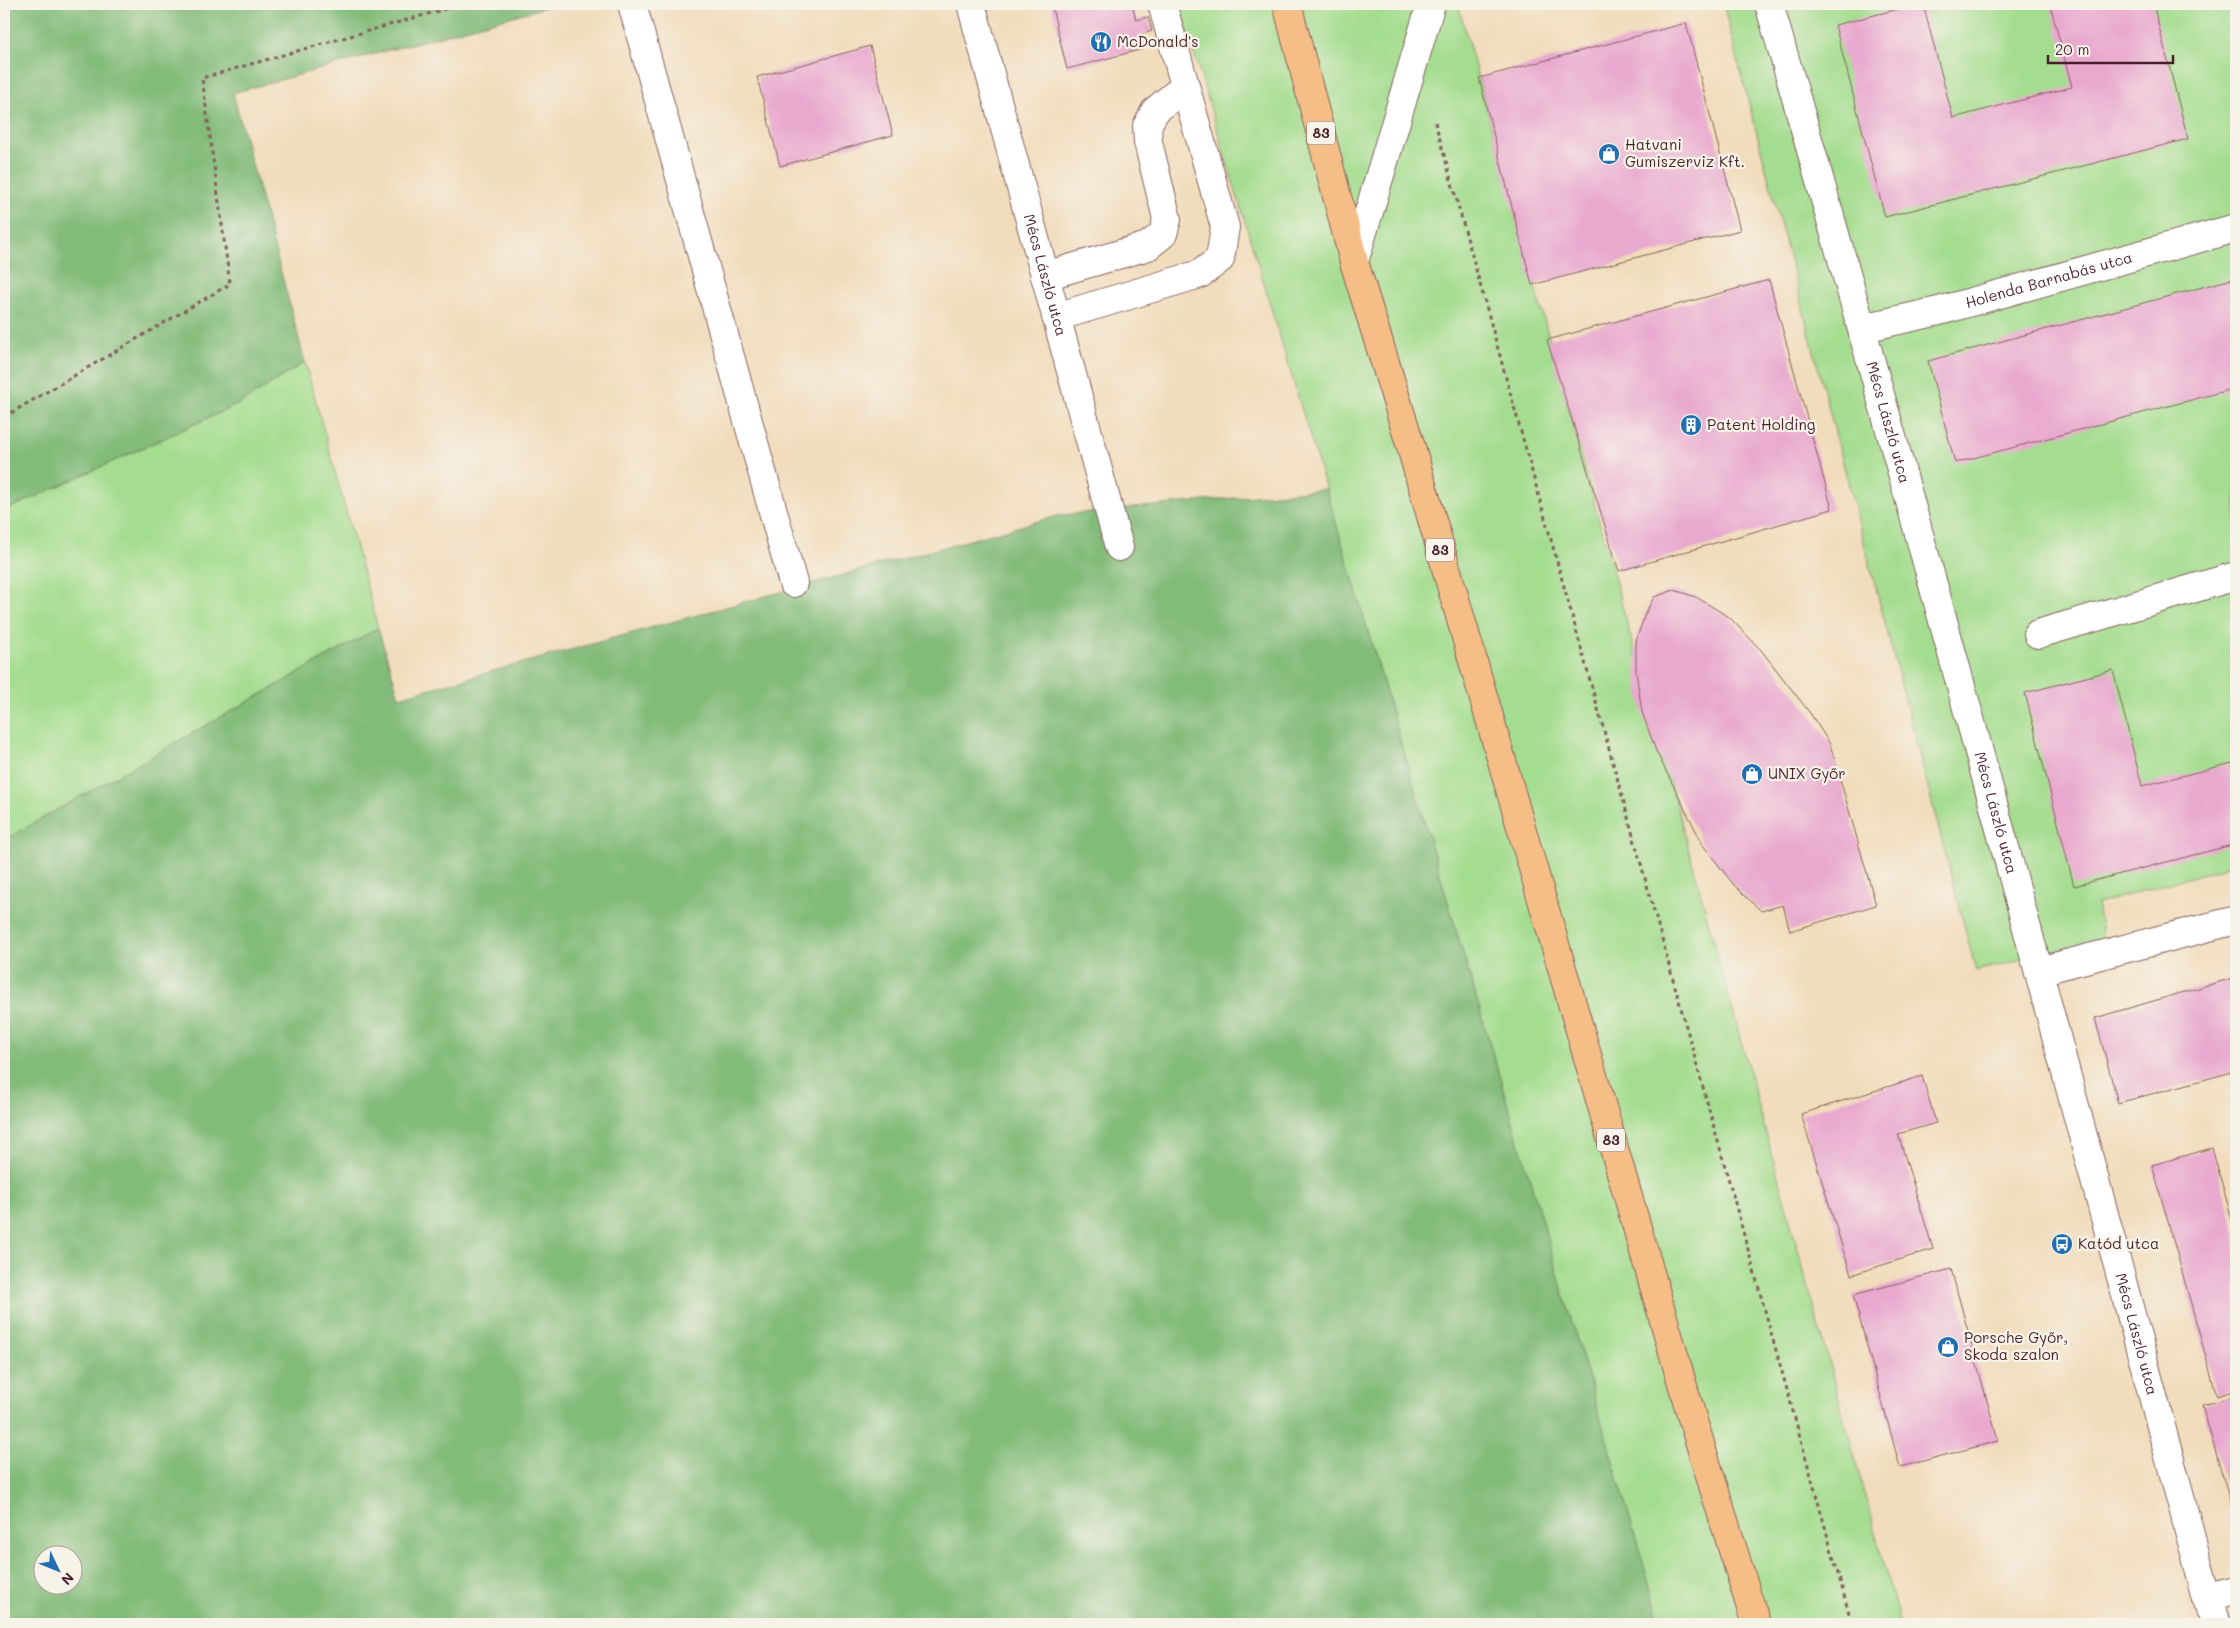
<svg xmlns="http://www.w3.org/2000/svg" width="2240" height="1628" viewBox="0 0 2240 1628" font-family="Mali,sans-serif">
	<rect width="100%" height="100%" fill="#f7f3e8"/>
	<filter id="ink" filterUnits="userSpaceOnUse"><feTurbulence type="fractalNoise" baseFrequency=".02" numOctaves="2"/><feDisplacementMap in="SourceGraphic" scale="10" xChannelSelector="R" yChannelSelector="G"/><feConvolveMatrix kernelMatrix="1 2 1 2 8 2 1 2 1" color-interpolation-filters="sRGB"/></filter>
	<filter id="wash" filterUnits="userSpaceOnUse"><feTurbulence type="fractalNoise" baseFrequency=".0096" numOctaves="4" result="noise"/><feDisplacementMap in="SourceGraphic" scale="20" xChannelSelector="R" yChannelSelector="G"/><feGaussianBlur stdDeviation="1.12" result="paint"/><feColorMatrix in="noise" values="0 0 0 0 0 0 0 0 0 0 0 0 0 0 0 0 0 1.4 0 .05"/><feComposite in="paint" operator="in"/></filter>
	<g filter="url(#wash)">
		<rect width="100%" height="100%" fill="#f1dcbb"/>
		<!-- green -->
		<path fill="#a4dd8f" stroke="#777e5d" d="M 1179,4 L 1458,4 L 1900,1624 L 1661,1624 L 1326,489 Z
			M 1723,4 L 2236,4 L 2236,864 L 2097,904 L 2103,939 L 1976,971 Z
			M 305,362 L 378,628 L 4,840 L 4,511 L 241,403 Z"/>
		<!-- forest -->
		<path fill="#83bc7a" stroke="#666e52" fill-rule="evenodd" d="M 4,4 L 553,4 L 553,5 L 233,93 L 305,362 L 241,403 L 4,511 Z
			M 1326,489 L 1661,1624 L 4,1624 L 4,840 L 378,628 L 399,697 L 1061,515 ZM 42,1556 L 72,1556 L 72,1586 L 42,1586 Z"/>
		<g id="blocks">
			<!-- building -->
			<path fill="#e9a9cf" d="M 1051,4 L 1132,4 L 1136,20 L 1148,17 L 1152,31 L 1140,35 L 1143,49 L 1067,69 Z
				M 1918,4 L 1923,4 L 1953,118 L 2072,87 L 2050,4 L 2153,4 L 2188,139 L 1885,217 L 1835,25 Z
				M 1686,23 L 1740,230 L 1532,285 L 1479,78 Z
				M 870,46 L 893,135 L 780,166 L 757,77 Z
				M 2236,278 L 2236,388 L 1955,463 L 1928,361 Z
				M 1769,280 L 1832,509 L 1619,571 L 1547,340 Z
				M 1674,590 L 1696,597 L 1729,617 L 1761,650 L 1810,713 L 1830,744 L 1876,905 L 1790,931 L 1783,905 L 1761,911 L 1734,885 L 1703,845 L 1656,751 L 1642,712 L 1636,672 L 1636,641 L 1645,614 L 1654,597 Z
				M 2236,639 L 2236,655 L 2232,640 Z
				M 2113,670 L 2142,786 L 2236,762 L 2236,844 L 2074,886 L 2025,693 Z
				M 2236,977 L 2236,1071 L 2118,1103 L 2095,1018 Z
				M 1922,1076 L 1936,1123 L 1898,1134 L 1933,1249 L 1851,1275 L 1801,1114 Z
				M 2212,1148 L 2236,1234 L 2236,1390 L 2217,1396 L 2152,1165 Z
				M 1951,1269 L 1998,1441 L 1900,1467 L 1853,1295 Z
				M 2236,1396 L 2236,1522 L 2202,1405 Z"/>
		</g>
	</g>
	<g filter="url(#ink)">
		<use href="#blocks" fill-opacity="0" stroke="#84615d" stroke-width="1"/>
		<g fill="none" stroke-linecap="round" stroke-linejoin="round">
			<!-- minor casing -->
			<g stroke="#84615d" stroke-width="30">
				<g id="minor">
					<path d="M 632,4 L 793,583"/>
					<path id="s1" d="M 971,4 L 1119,547"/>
					<path id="s2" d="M 1769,4 C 1925,542 2069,1083 2214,1624"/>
					<path d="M 1354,262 L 1431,4"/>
					<path d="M 1045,276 L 1148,246 L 1163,234 L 1167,219 L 1148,142 L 1147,126 L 1155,111 L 1185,86"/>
					<path d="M 1056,317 L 1200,274 L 1220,259 L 1225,227 L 1162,4"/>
					<path id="s3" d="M 1863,328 L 1939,311 L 2236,228"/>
					<path d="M 2038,634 L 2236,576"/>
					<path d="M 2039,971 L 2236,920"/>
					<path d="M 2207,1599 L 2236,1591"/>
				</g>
			</g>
			<!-- major casing -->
			<g stroke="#84615d" stroke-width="30">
				<path id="major" d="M 1287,4 L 1354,262 L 1411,447 L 1693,1421 L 1756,1624"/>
			</g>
			<!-- path -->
			<path stroke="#84615d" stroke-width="3" stroke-dasharray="4 4" stroke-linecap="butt" d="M 1435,122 L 1852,1624
				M 4,417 L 230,284 L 202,78 L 463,4"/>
			<!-- minor -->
			<use href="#minor" stroke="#fff" stroke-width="28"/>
			<!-- major -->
			<use href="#major" stroke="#f6be87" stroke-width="28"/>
		</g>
	</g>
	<!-- icons -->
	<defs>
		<g id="restaurant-disc" transform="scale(1.125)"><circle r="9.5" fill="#1f6fb2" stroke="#f7f3e8"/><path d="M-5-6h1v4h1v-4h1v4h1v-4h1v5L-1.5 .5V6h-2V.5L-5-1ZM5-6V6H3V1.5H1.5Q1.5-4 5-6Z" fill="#fff"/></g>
		<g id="shop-disc" transform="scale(1.125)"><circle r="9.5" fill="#1f6fb2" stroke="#f7f3e8"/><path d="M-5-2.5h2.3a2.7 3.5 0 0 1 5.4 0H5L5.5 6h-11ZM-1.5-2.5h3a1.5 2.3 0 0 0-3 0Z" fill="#fff"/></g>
		<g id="building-disc" transform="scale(1.125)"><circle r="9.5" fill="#1f6fb2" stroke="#f7f3e8"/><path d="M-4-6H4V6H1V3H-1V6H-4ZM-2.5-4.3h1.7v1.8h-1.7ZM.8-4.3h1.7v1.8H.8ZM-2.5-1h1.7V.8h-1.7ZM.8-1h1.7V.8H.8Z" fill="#fff"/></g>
		<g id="bus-disc" transform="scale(1.125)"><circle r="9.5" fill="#1f6fb2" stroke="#f7f3e8"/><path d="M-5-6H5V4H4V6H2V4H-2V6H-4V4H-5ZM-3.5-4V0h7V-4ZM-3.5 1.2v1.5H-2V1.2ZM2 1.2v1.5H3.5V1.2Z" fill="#fff"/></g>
	</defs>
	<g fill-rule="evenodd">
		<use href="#restaurant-disc" x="1101" y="42"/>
		<use href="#shop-disc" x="1609" y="154"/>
		<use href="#building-disc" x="1691" y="425"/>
		<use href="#shop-disc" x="1752" y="774"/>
		<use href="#bus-disc" x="2062" y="1244"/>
		<use href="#shop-disc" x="1948" y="1347"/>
	</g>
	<g text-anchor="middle" stroke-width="4.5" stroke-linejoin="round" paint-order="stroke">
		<!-- shield labels -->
		<g fill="#f7f3e8" stroke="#7e5f64" stroke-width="1">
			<rect x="1307" y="121.5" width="28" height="23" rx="4"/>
			<rect x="1426" y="538.5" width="28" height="23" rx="4"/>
			<rect x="1597" y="1128.5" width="28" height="23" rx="4"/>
		</g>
		<g font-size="14" font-weight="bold" fill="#4a1f2b">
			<text x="1321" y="138">83</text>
			<text x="1440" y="555">83</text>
			<text x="1611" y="1145">83</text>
		</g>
		<!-- poi labels -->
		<g font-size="15" fill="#4a1f2b" stroke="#f7f3e8" text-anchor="start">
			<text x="1117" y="47">McDonald's</text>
			<text x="1625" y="150">Hatvani<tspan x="1625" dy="17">Gumiszerviz Kft.</tspan></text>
			<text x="1707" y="430">Patent Holding</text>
			<text x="1768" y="779">UNIX Győr</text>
			<text x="2078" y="1249">Katód utca</text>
			<text x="1964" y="1343">Porsche Győr,<tspan x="1964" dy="17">Skoda szalon</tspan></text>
		</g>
		<!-- street labels -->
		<g font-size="15" fill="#4a1f2b" stroke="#f7f3e8">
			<text dy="5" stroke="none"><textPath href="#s1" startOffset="281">Mécs László utca</textPath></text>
			<text dy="5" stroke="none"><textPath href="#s3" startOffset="192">Holenda Barnabás utca</textPath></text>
			<text dy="5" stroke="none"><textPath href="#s2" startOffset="435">Mécs László utca</textPath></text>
			<text dy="5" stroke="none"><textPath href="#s2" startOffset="840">Mécs László utca</textPath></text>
			<text dy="5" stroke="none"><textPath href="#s2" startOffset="1380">Mécs László utca</textPath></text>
		</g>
	</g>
	<!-- margin -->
	<rect width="2240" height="1628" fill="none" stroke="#f7f3e8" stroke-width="20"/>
	<!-- north arrow -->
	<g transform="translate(58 1570) rotate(133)"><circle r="24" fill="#f7f3e8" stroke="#b29e9c"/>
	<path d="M0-4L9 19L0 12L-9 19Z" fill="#1f6fb2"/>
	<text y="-8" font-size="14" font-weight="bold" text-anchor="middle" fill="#4a1f2b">N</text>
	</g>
	<!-- scale -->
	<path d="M2048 55v8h125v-8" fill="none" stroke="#4a1f2b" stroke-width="2.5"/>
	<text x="2055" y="55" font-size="15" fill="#4a1f2b" stroke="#f7f3e8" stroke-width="4" paint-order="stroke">20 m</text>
</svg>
